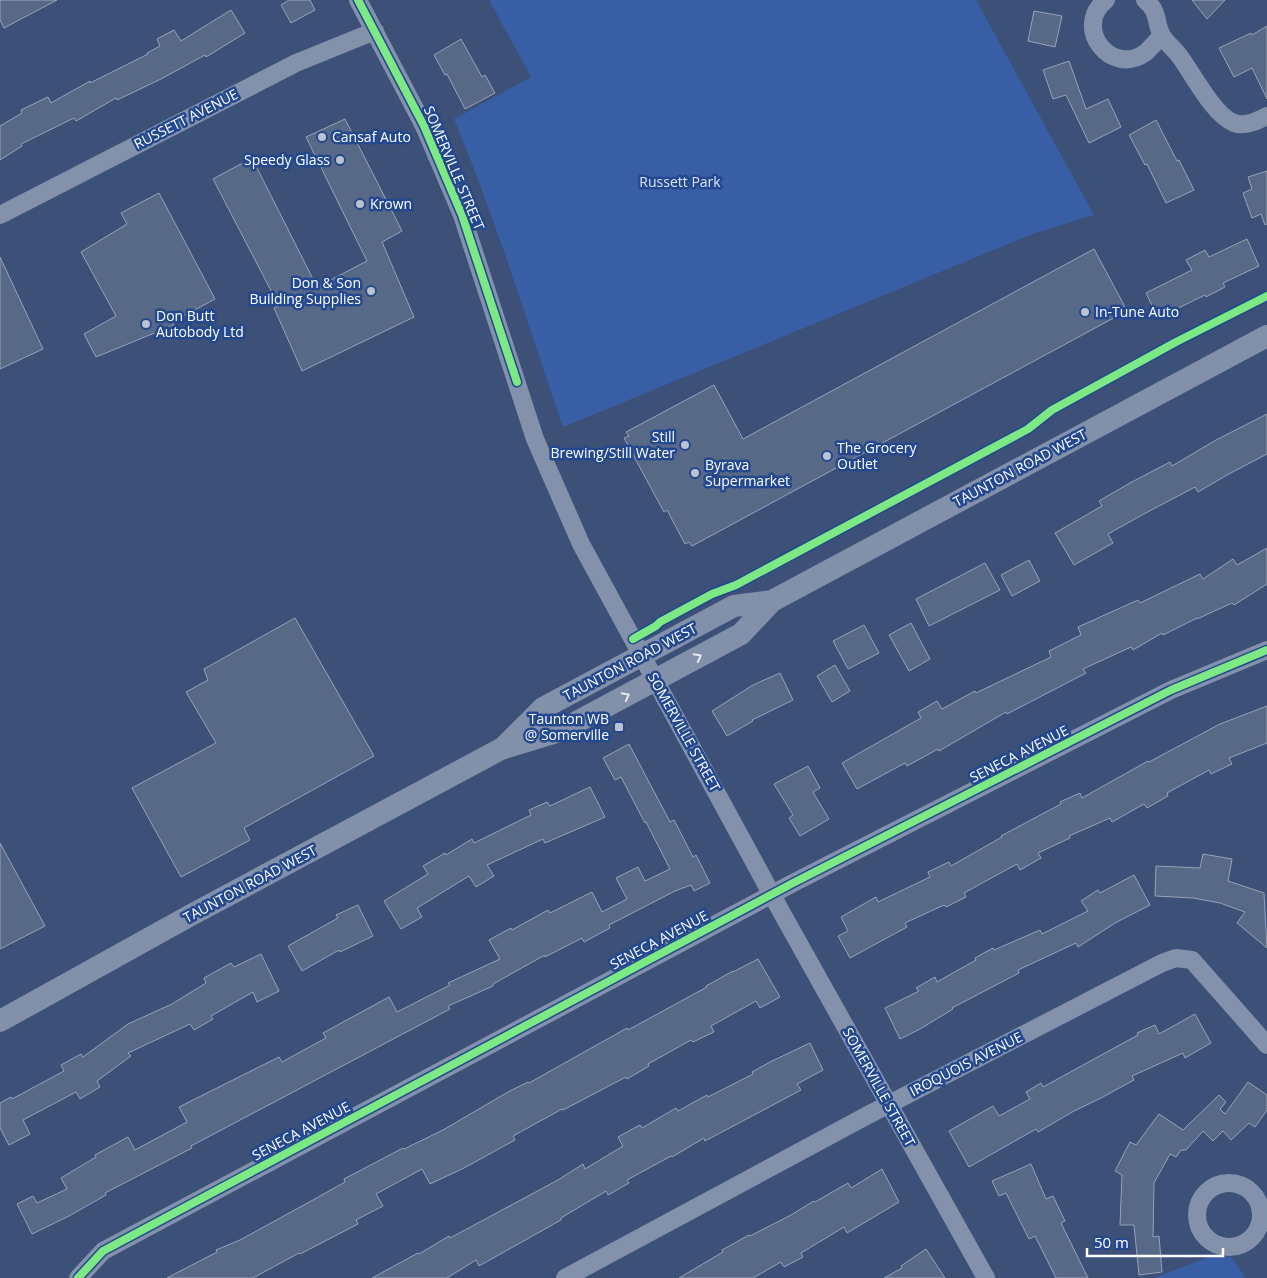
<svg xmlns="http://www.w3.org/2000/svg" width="1267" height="1278" viewBox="0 0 1267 1278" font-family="'Open Sans',sans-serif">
	<rect width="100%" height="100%" fill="#3c5078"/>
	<!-- green -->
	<path fill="#385ea6" d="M 489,0 L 976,0 L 1094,215 L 1035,233 L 563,427 C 528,324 496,220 454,119 L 531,77 Z
		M 1214,1255 L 1231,1257 L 1246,1278 L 1154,1278 Z"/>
	<!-- building -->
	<path fill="#586887" stroke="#98a3b9" d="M 0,0 L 57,0 L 4,28 L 0,20 Z
		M 289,0 L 310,0 L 315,10 L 291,23 L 281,5 Z
		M 1192,0 L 1225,0 L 1207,19 Z
		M 231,10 L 245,33 L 206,57 L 205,55 L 161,79 L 117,100 L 116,98 L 76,121 L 74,118 L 21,144 L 22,146 L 0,160 L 0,126 L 22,113 L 21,110 L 48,97 L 51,103 L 90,81 L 90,83 L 148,54 L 147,53 L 160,46 L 157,39 L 174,30 L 181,41 Z
		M 1034,11 L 1062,16 L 1055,47 L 1028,41 Z
		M 1267,26 L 1267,99 L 1252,68 L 1234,77 L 1219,48 L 1251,33 L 1252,35 Z
		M 461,39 L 482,77 L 485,75 L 495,93 L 465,109 L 447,74 L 445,75 L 434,55 Z
		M 1069,61 L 1086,109 L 1108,99 L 1121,127 L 1089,143 L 1066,95 L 1053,99 L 1043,70 Z
		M 345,119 L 402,231 L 382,242 L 414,317 L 302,371 L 274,308 L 279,306 L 213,179 L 252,158 L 317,287 L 367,261 L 306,137 Z
		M 1156,120 L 1177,161 L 1179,160 L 1194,190 L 1166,203 L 1147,164 L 1145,165 L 1129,135 Z
		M 1267,171 L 1267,224 L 1265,225 L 1261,214 L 1252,218 L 1243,193 L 1252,189 L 1248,177 Z
		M 159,193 L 215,299 L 172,322 L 174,325 L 96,357 L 84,334 L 116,316 L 81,252 L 127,224 L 121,213 Z
		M 1247,239 L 1259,266 L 1223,283 L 1225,287 L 1206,297 L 1205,295 L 1158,318 L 1146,293 L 1192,270 L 1186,260 L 1205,250 L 1209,257 Z
		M 1094,249 L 1125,307 L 1119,310 L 1121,314 L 692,546 L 689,542 L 685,544 L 667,510 L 664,512 L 624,438 L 629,436 L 626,432 L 714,385 L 743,439 Z
		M 0,257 L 43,349 L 0,369 Z
		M 1267,414 L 1267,454 L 1227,475 L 1198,492 L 1195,487 L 1142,515 L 1108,534 L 1113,543 L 1074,565 L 1055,533 L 1102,506 L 1099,501 L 1130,483 L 1170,462 L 1172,466 L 1216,440 Z
		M 1267,548 L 1267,584 L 1234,605 L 1232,603 L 1197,619 L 1197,618 L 1163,635 L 1162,633 L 1133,650 L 1131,647 L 1083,669 L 1086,673 L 1007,714 L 1006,712 L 939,751 L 938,749 L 907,766 L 905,763 L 857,789 L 842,763 L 921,718 L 918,712 L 937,701 L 942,709 L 975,691 L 976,693 L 1051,657 L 1049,651 L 1081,635 L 1078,627 L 1138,600 L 1140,603 L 1200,574 L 1203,579 L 1233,559 L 1237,565 Z
		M 1029,560 L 1040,581 L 1012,596 L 1001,575 Z
		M 985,563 L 1000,590 L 929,626 L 916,599 Z
		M 295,618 L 374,756 L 244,828 L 250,840 L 181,877 L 132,788 L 216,743 L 186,692 L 208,680 L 204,669 Z
		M 911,623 L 930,659 L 909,671 L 889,635 Z
		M 864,625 L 879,653 L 848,669 L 833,641 Z
		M 835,665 L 850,691 L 832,702 L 817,676 Z
		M 780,673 L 793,700 L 752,720 L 753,721 L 727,736 L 712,711 L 753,685 Z
		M 1267,706 L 1267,743 L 1229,758 L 1232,764 L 1211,774 L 1209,770 L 1167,793 L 1168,796 L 1147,808 L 1144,804 L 1112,822 L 1110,818 L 1069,836 L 1070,838 L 1038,853 L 1041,858 L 1020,870 L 1017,864 L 964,893 L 966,897 L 946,907 L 944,905 L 905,923 L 907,927 L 850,958 L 838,936 L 848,931 L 841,917 L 876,897 L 878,902 L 930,877 L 928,872 L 949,862 L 951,866 L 1002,837 L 1001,836 L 1061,804 L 1060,802 L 1080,793 L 1082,798 L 1148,761 L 1149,762 L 1220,724 Z
		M 629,744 L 670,822 L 674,820 L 693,857 L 696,855 L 710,883 L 694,891 L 691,885 L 675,891 L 609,925 L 610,928 L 584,942 L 582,938 L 545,957 L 545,955 L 493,984 L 493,986 L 448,1006 L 450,1009 L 191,1146 L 192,1148 L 105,1193 L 106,1195 L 69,1216 L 32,1234 L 17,1204 L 33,1196 L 37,1203 L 67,1189 L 61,1178 L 96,1157 L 95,1155 L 128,1137 L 135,1150 L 187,1122 L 179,1107 L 279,1057 L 282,1062 L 326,1038 L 323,1033 L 389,997 L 397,1012 L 450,985 L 448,983 L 500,959 L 489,940 L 511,928 L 512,930 L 548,910 L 550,913 L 592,892 L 602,912 L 627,899 L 616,878 L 638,867 L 645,881 L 670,869 L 646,822 L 645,823 L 621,777 L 615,780 L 603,758 Z
		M 808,766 L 820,788 L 813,792 L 829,819 L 800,836 L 789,818 L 793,815 L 774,784 Z
		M 590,787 L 605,817 L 545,843 L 543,839 L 487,865 L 494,876 L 476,887 L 469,876 L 417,908 L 422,917 L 401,929 L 384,901 L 428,874 L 423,866 L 445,853 L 446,855 L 472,839 L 474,843 L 531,815 L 529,810 L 547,802 L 550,806 Z
		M 0,843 L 45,926 L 0,949 Z
		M 1203,854 L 1232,859 L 1228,881 L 1264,893 L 1267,948 L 1237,923 L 1245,912 L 1220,903 L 1193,898 L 1155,896 L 1156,866 L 1200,868 Z
		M 1134,875 L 1150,905 L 1115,923 L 1078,947 L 1076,943 L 1018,970 L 1019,973 L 952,1008 L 953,1009 L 920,1029 L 900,1039 L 885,1008 L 919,991 L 916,988 L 935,977 L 937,982 L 976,960 L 975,958 L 993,948 L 994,950 L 1040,930 L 1042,934 L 1088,911 L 1081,901 L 1098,890 L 1100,893 Z
		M 358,905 L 373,936 L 340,952 L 339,950 L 302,971 L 288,946 L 338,918 L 336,915 Z
		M 261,954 L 279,991 L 257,1002 L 253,992 L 211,1016 L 213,1019 L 194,1030 L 190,1024 L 128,1053 L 131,1056 L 97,1081 L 100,1087 L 80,1099 L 76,1092 L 23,1120 L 30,1134 L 9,1145 L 0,1128 L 0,1103 L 11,1097 L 12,1099 L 64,1071 L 61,1065 L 81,1054 L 83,1057 L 128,1024 L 172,1004 L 206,983 L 204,978 L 231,963 L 234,967 Z
		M 758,959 L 780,997 L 760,1008 L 756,1001 L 711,1026 L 714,1032 L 693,1042 L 691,1040 L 648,1064 L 649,1066 L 627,1079 L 626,1077 L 563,1110 L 562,1109 L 513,1136 L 515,1140 L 464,1168 L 430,1184 L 422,1169 L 376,1194 L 383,1206 L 356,1220 L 358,1224 L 300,1254 L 299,1253 L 253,1278 L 167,1278 L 217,1252 L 216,1250 L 240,1240 L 313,1200 L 345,1182 L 344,1179 L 403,1148 L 404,1149 L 443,1130 L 508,1092 L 528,1082 L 529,1083 L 627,1028 L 628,1030 L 707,987 L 706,986 L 733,971 L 733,972 Z
		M 1195,1014 L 1211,1043 L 1185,1058 L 1183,1053 L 1132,1076 L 1134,1080 L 1101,1098 L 1074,1111 L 1038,1132 L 1036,1129 L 969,1167 L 949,1131 L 993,1106 L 999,1116 L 1030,1099 L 1026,1092 L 1041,1083 L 1043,1087 L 1138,1035 L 1137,1033 L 1155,1025 L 1159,1034 Z
		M 810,1043 L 823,1070 L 797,1084 L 801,1090 L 705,1141 L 704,1138 L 672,1157 L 671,1156 L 627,1180 L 629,1183 L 608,1195 L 606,1191 L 561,1218 L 561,1220 L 479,1266 L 476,1260 L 447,1278 L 372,1278 L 418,1253 L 419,1254 L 449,1236 L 450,1238 L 558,1180 L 583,1164 L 585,1169 L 623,1146 L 618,1137 L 640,1125 L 642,1128 L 676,1108 L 678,1111 L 707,1095 L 708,1097 L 753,1074 L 752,1072 L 772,1061 Z
		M 1248,1082 L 1267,1095 L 1267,1110 L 1255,1127 L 1249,1123 L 1231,1140 L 1223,1131 L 1213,1141 L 1203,1131 L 1186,1150 L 1181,1150 L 1176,1157 L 1170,1154 L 1154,1183 L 1153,1237 L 1159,1236 L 1162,1272 L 1139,1275 L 1134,1225 L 1120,1225 L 1122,1175 L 1115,1171 L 1130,1142 L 1136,1145 L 1159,1114 L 1183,1130 L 1219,1095 L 1226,1102 L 1220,1109 L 1225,1114 Z
		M 1031,1164 L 1046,1199 L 1053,1196 L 1065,1221 L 1061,1223 L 1088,1278 L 1056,1278 L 1035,1236 L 1029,1239 L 1006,1193 L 999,1196 L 992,1181 Z
		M 882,1169 L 899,1202 L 847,1233 L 844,1227 L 801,1253 L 803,1257 L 784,1267 L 781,1262 L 753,1278 L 679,1278 L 723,1252 L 722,1250 L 749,1235 L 750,1236 L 791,1215 L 814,1201 L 815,1202 L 848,1183 L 851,1188 Z
		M 926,1249 L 945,1278 L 884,1278 L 902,1268 L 901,1266 Z"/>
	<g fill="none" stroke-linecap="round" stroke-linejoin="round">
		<!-- minor -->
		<path stroke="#8391ab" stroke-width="18" d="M 358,0 L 424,126 L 462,215 L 535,439 L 581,544 L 783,915 L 986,1278
			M 1106,0 C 1072,27 1111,77 1145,53 C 1151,48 1156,41 1162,36
			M 1145,0 C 1161,13 1154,24 1163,37 C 1167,43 1173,48 1178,54 C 1192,72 1213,115 1234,123 C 1245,127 1257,121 1267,116
			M 0,215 L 296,63 L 375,31
			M1197 1215a32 32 0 1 1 64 0a32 32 0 1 1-64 0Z
			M 78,1278 L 103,1251 L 793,883 L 1171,690 L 1267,650
			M 565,1278 L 868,1115 L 1162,963 L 1176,958 L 1192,960 L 1267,1045"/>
		<!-- major -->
		<path stroke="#8390aa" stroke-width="22" d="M 504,747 L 543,708 L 734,606 L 772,601
			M 0,1021 L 191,915 L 501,749 L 560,731 L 741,634 L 772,601 L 1267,336"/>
		<!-- cycleway casing -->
		<g stroke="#234890" stroke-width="11">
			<path id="cycleway" d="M 358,0 L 424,126 L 462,215 L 517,382
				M 633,639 L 656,626 L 660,622 L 712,594 L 736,585 L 1028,429 L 1052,410 L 1176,342 L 1267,296
				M 78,1278 L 103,1251 L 793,883 L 1171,690 L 1267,650"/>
		</g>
		<!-- cycleway -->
		<use href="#cycleway" stroke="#7ce984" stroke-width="8"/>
	</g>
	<!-- one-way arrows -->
	<defs><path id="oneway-chevron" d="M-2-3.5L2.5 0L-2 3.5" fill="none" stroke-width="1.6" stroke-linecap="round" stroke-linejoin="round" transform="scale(1.25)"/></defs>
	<g stroke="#e6e9ee">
		<use href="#oneway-chevron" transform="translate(698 657) rotate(-28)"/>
		<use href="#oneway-chevron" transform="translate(626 696) rotate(-28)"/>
	</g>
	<!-- markers -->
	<g fill="#bbc2d0" stroke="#234890" stroke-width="2">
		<circle cx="322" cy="137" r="5"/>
		<circle cx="340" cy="160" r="5"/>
		<circle cx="360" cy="204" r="5"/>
		<circle cx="371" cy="291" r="5"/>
		<circle cx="1085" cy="312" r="5"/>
		<circle cx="146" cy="324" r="5"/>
		<circle cx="685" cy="445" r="5"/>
		<circle cx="827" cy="456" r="5"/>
		<circle cx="695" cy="473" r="5"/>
		<rect x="614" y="722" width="10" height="10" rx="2.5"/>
	</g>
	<g text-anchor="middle" stroke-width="5" stroke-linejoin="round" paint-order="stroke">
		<!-- street labels -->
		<g font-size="14" fill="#fff" stroke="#234890">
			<text transform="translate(186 119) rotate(-27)" y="5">RUSSETT AVENUE</text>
			<text transform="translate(454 168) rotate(67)" y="5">SOMERVILLE STREET</text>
			<text transform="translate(1020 468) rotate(-28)" y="5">TAUNTON ROAD WEST</text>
			<text transform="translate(630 662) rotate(-28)" y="5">TAUNTON ROAD WEST</text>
			<text transform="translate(684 732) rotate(61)" y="5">SOMERVILLE STREET</text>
			<text transform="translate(1019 754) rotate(-27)" y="5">SENECA AVENUE</text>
			<text transform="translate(250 884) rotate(-28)" y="5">TAUNTON ROAD WEST</text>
			<text transform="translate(659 940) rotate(-28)" y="5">SENECA AVENUE</text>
			<text transform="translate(966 1064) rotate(-27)" y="5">IROQUOIS AVENUE</text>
			<text transform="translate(879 1087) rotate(61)" y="5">SOMERVILLE STREET</text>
			<text transform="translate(301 1131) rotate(-28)" y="5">SENECA AVENUE</text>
		</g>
		<!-- poi labels -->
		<g font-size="14" fill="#fff" stroke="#234890" text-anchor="start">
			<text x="332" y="142">Cansaf Auto</text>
			<text x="330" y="165" text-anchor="end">Speedy Glass</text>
			<text x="370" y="209">Krown</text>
			<text x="361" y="288" text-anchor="end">Don &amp; Son<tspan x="361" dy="16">Building Supplies</tspan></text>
			<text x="1095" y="317">In-Tune Auto</text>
			<text x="156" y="321">Don Butt<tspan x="156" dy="16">Autobody Ltd</tspan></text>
			<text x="675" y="442" text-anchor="end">Still<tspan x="675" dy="16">Brewing/Still Water</tspan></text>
			<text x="837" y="453">The Grocery<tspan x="837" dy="16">Outlet</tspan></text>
			<text x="705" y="470">Byrava<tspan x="705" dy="16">Supermarket</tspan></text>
			<text x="609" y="724" text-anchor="end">Taunton WB<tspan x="609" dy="16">@ Somerville</tspan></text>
		</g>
		<!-- park labels -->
		<g font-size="14" fill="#d9e4f9" stroke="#234890">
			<text x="680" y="187">Russett Park</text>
		</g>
	</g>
	<!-- scale -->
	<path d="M1087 1248v8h136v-8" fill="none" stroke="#ffffff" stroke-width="2.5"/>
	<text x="1094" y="1248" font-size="15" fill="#ffffff" stroke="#234890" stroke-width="4" paint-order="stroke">50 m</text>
</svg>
